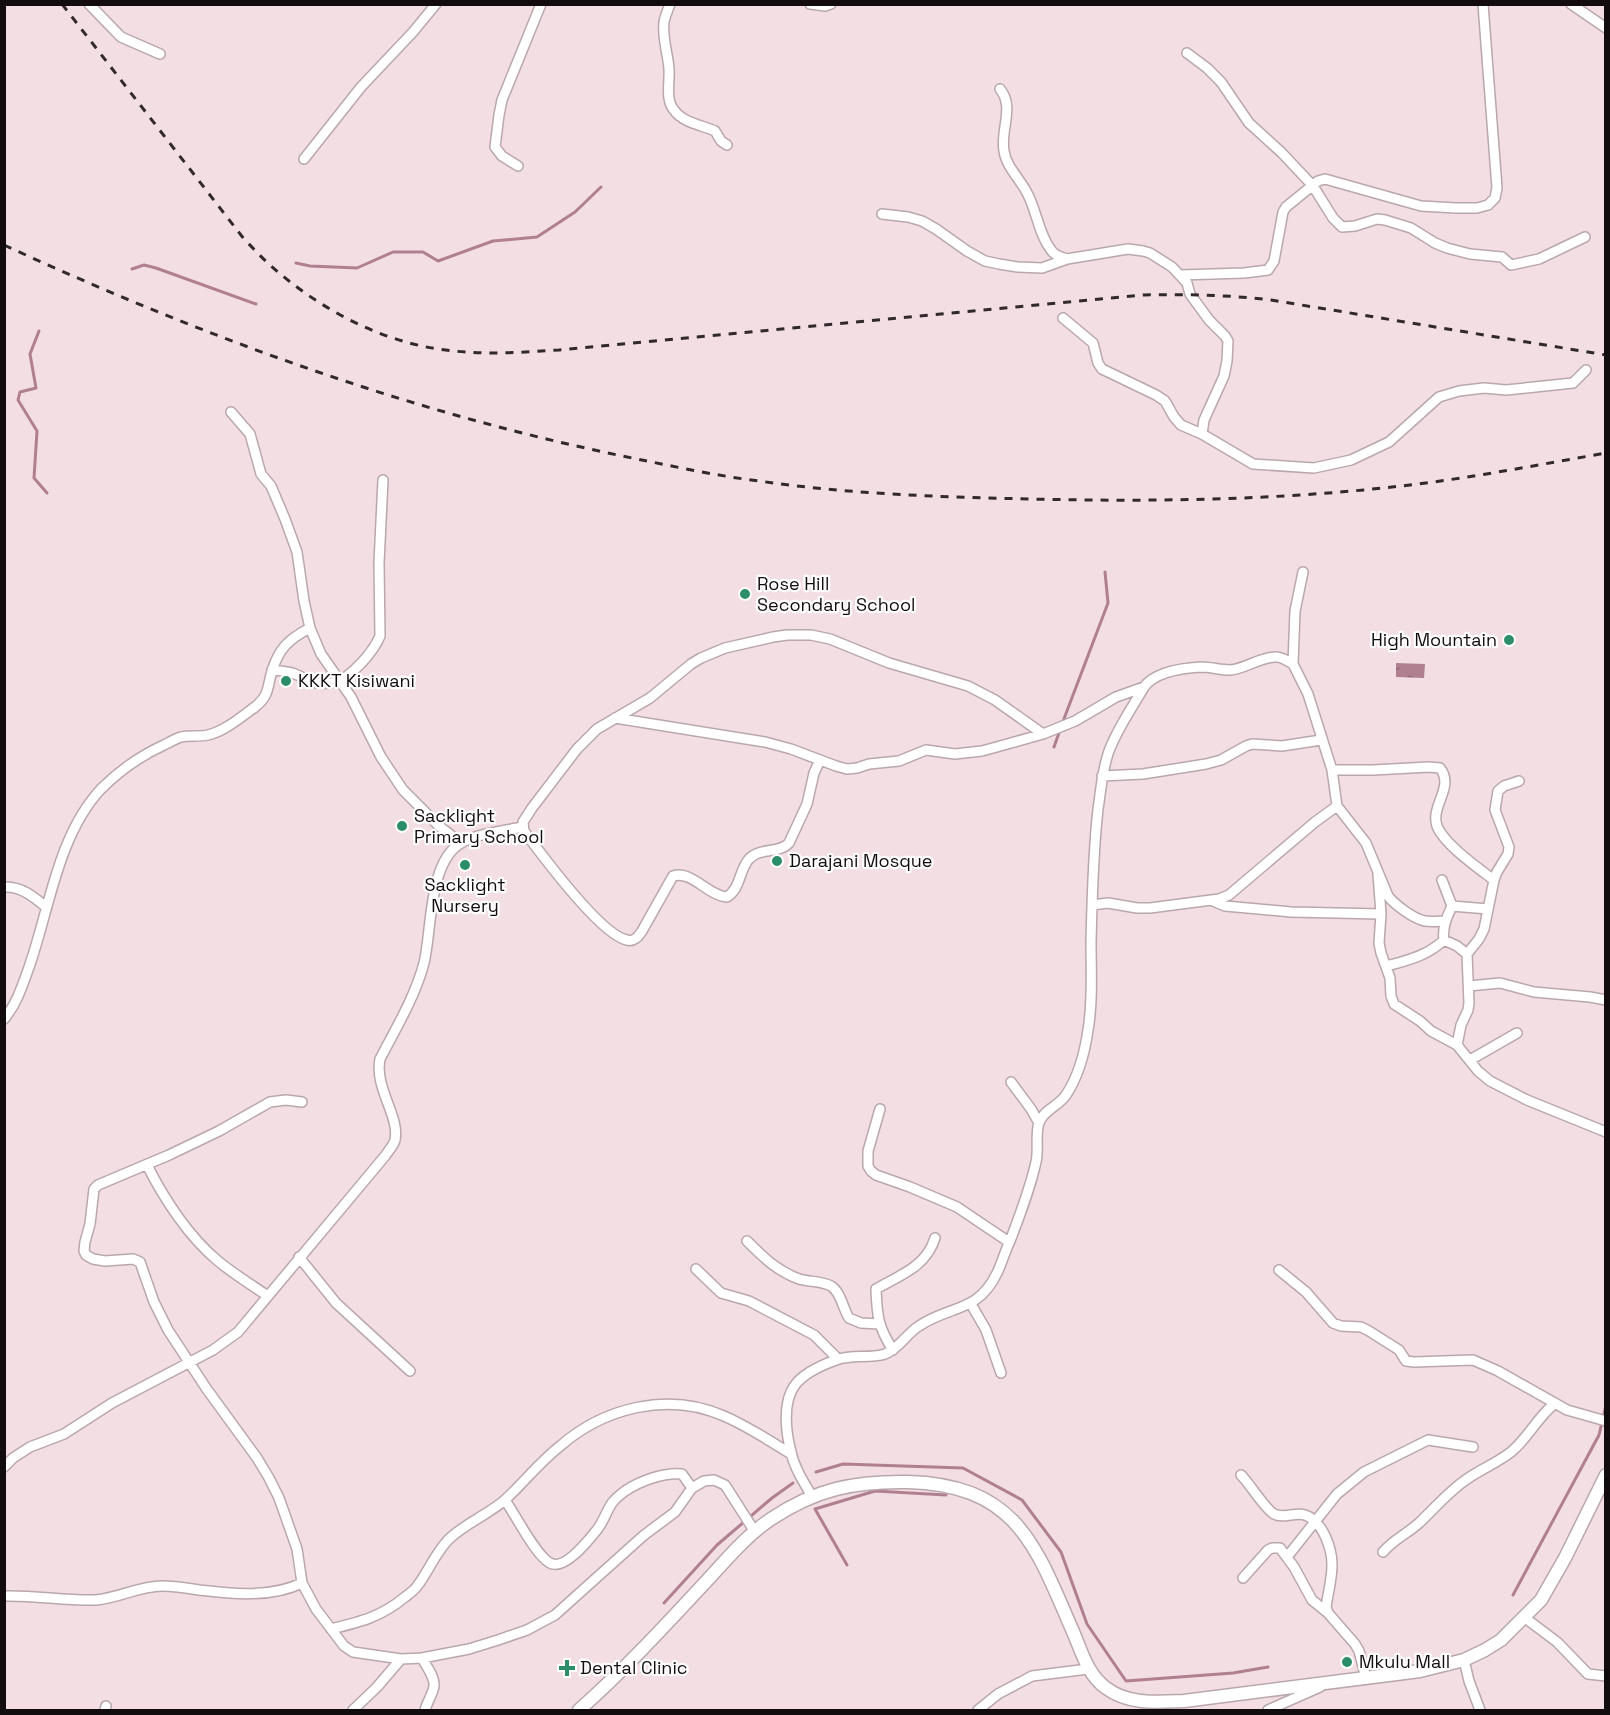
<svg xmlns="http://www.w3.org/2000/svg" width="1610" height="1715" viewBox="0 0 1610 1715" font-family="'Space Grotesk',sans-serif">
	<defs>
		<pattern id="water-ripples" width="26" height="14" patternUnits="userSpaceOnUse" patternTransform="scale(1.5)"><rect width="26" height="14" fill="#b18090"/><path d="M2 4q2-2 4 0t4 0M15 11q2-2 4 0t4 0" fill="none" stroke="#8f6774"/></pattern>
	</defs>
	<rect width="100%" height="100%" fill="#f3dee4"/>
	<!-- water -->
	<path fill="url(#water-ripples)" d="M 1396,663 L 1425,664 L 1424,678 L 1396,677 Z"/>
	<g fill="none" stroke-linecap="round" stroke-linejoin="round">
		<!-- stream -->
		<path stroke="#b18090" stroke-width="3" d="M 296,263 L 310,266 L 357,268 L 393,252 L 423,252 L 438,261 L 493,241 L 537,237 L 575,212 L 601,187
			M 132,269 L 144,265 L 156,268 L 256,304
			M 39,331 L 30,354 L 36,388 L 20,392 L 18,400 L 37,431 L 34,478 L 47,493
			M 1062,724 L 1108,603 L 1105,572
			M 1054,747 L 1060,730
			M 816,1472 L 843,1464 L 963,1468 L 1022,1500 L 1061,1552 L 1087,1624 L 1126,1681 L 1233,1673 L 1268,1667
			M 847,1565 L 815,1509 L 875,1491 L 946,1495
			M 1513,1595 L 1599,1435 L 1606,1405
			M 664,1603 L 717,1545 L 772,1498 L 793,1483"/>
		<!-- minor casing -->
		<g stroke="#baa7ac" stroke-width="12">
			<path id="minor" d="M 89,4 L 121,37 L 160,54
				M 670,4 C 668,10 665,16 664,22 C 662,38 668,54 669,69 C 670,82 665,100 674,110 C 683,123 702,125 715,131 L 721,141 L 727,145
				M 810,4 L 825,6 L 831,4
				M 1571,4 L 1606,28
				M 1187,53 L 1207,68 L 1221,82 L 1249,123 L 1281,152 L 1313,186 L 1333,218 L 1342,227 L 1355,226 L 1377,219 L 1385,220 L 1411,228 L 1435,243 L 1447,248 L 1470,254 L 1502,257 L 1511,265 L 1539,259 L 1585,237
				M 1000,89 C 1015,107 1000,130 1004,151 C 1006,166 1019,178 1026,191 C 1037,210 1038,233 1051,250 C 1055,256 1061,257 1067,259
				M 304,159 L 361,87 L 413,32 L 436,4
				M 518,166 L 502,156 L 495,147 L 499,115 L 502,100 L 541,4
				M 882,214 L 908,217 L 922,221 L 936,229 L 967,251 L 985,261 L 999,264 L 1018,267 L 1042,268 L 1067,259 L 1128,249 L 1143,251 L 1150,253 L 1172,267 L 1187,283 L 1190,294 L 1209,320 L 1225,336 L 1228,341 L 1227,361 L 1224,376 L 1204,420 L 1202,434
				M 1180,275 L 1244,273 L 1268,270 L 1274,261 L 1283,212 L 1286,207 L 1318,181 L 1325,179 L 1421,206 L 1456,208 L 1477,208 L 1488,205 L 1495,198 L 1497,188 L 1483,4
				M 1063,318 L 1093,343 L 1098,363 L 1102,369 L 1156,395 L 1165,401 L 1174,417 L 1181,425 L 1202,434 L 1253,464 L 1314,468 L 1351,460 L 1389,442 L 1439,397 L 1459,391 L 1484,388 L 1506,390 L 1573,383 L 1586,370
				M 231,412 L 250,434 L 261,474 L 271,486 L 285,519 L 297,552 L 304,601 L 310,628 L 321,654 L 351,697 L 381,757 L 403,790 L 439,826 L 461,843
				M 1293,664 L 1308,694 L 1332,770 L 1337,806 L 1366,843 L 1388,896 C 1395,905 1414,919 1425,921 C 1432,922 1439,921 1445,921
				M 272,670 C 280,671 288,671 295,674 C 303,677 308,682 316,683 C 322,683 329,684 335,682 C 351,678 374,651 380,636 L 379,563 L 383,480
				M 615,718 L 765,742 L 791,749 L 836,766 L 847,769 L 857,768 L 869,764 L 899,761 L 926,750 L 955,754 L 982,751 L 1011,743 L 1043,734 L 1075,721 L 1116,697 L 1144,687
				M 820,760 L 814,773 L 807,804 L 789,843 C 779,854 760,847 749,859 C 739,870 741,888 727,897 C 708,896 692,870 673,876 L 642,931 C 638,937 634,942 627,940 C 601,935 541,854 524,831 L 523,822 L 532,808 L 577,749 L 597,729 L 650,698 L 691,664 L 701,658 L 725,648 L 773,637 L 787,635 L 811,635 L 830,639 L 889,663 L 968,686 L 995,700 L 1043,734
				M 1332,770 L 1373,770 L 1429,767 L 1440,768 C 1455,787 1430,806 1437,826 C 1444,844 1478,868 1494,880
				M 1102,776 L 1143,774 L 1206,764 L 1221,760 L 1246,746 L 1252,744 L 1282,746 L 1321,740
				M 1378,874 L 1381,914 L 1379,943 L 1381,953 L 1390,978 L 1391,996 L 1394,1004 L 1420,1021 L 1431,1031 L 1457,1045 L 1478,1071 L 1490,1081 L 1527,1100 L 1606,1132
				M 1442,880 L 1452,906 L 1488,909
				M 4,887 C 21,886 34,897 46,907
				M 1213,901 L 1225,906 L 1291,912 L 1381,914
				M 1092,905 L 1108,903 L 1137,908 L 1150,908 L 1219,899 L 1229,895 L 1315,822 L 1337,806
				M 1452,906 C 1447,917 1442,927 1444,940 L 1457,946 L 1467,954 L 1469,1003 L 1468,1010 L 1461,1025 L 1457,1045
				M 1467,954 L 1479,939 L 1484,929 L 1494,880 L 1497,872 L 1508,854 L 1509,847 L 1495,810 L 1498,791 L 1504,786 L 1519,781
				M 1387,966 C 1408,960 1427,956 1444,940
				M 1469,986 L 1500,983 L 1534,992 L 1590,997 L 1606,1000
				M 4,1019 C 16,1005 22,987 28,970 C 49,912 57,836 101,789 C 120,770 140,756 164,745 C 170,742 175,739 181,737 C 190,735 199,737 208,735 C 225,731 241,717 255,707 C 270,695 267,687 272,671 C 279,648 289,639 310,628
				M 1470,1060 L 1517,1033
				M 1011,1082 L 1031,1109 L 1039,1123
				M 302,1102 L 286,1100 L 270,1102 L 219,1131 L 169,1155 L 98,1185 L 94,1189 L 90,1224 L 85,1242 L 84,1251 L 86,1255 L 93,1259 L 105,1261 L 133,1259 L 140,1262 L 154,1302 L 168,1330 L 206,1388 L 257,1458 L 269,1478 L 279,1498 L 297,1549 L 302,1583 L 316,1609 L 344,1646 L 353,1652 L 401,1659 L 422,1658 C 426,1666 435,1677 434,1686 C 433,1694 427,1702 425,1710
				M 880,1109 L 868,1151 L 868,1166 L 871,1171 L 876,1175 L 910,1187 L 957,1207 L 1009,1242
				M 147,1165 C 164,1199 189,1237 218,1261 C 234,1274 251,1285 268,1296
				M 747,1241 C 763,1257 777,1271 799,1279 C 809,1282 822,1281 831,1286 C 841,1292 843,1309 849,1318 L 861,1323 L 879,1324
				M 299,1257 L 336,1303 L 410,1371
				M 696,1269 L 721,1293 L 749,1301 L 814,1335 L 838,1359
				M 1279,1270 L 1306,1292 L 1333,1323 L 1341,1326 L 1361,1327 L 1369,1331 L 1399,1350 L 1406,1361 L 1414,1362 L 1473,1360 L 1498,1371 L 1567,1410 L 1606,1421
				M 971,1304 L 986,1330 L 1001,1373
				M 893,1350 C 878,1327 877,1316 876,1289 C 900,1275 926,1267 935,1238
				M 4,1467 L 13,1458 L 30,1447 L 64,1434 L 112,1403 L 213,1350 L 238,1332 L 385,1156 C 388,1151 394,1145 395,1140 C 400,1116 374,1088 380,1059 C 396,1028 415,997 424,963 C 432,931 428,862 461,843 C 479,833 502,831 523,827
				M 1241,1475 C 1250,1484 1265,1509 1274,1514 C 1283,1519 1295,1512 1305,1515 C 1323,1521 1332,1549 1332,1565 C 1332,1579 1328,1593 1326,1607 L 1328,1613 L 1355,1644 L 1359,1651 L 1366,1678
				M 812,1496 C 804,1483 794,1467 791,1452 C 786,1433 782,1402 795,1385 C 804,1373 822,1365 836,1360 C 852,1354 869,1359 885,1354 C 900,1348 906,1334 919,1326 C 950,1305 978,1313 997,1273 C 1002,1263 1005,1251 1010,1241 C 1020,1215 1030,1189 1036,1162 C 1039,1150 1035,1134 1039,1123 C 1043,1110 1059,1106 1066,1095 C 1078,1077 1085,1051 1088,1030 C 1093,1001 1091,971 1091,942 C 1092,898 1093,853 1098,809 C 1101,790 1102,770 1109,751 C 1117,729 1132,708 1144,687 C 1155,672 1183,668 1201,667 C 1211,667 1220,670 1230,670 C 1245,669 1260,657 1275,657 C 1281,656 1288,661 1293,664 L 1295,611 L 1303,572
				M 505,1500 C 515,1514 536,1556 550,1563 C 564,1571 588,1541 596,1531 C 603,1523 606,1512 612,1503 C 615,1499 621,1494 625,1491 C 640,1481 664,1472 682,1474 L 692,1488
				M 1383,1552 C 1394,1539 1407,1534 1419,1523 C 1435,1508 1449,1491 1467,1479 C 1481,1469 1497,1463 1511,1452 C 1528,1438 1537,1418 1554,1404
				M 1287,1557 L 1337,1494 L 1364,1472 L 1428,1440 L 1473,1447
				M 1243,1578 L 1268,1550 L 1272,1548 L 1280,1548 L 1294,1567 L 1312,1600 L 1328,1613
				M 4,1596 C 35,1595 65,1601 96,1600 C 119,1598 139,1586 162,1586 C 174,1586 187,1588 199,1590 C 232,1594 271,1598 302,1583
				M 1524,1617 L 1557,1642 L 1588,1674 L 1606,1676
				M 331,1629 C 360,1622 381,1617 405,1597 C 409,1594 415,1590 418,1585 C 429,1570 435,1554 448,1540 C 465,1523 490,1514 507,1498 C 525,1481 540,1462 559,1447 C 603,1408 668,1391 724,1416 C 747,1426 769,1440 791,1454
				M 422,1658 L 469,1649 L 498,1640 L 527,1630 L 555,1615 L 643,1536 L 675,1512 L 692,1488 L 704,1481 L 714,1480 L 725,1485 L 755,1532
				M 1464,1660 L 1469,1681 L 1480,1710
				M 105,1710 L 106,1706
				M 353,1710 L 377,1687 L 401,1659
				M 978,1710 L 998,1694 L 1032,1676 L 1088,1669
				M 1268,1710 L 1320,1687"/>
		</g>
		<!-- major casing -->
		<g stroke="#baa7ac" stroke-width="15">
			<path id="major" d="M 579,1710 C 622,1672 661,1630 700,1588 C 722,1565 744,1537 771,1519 C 816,1489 855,1481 908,1482 C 1018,1485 1036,1547 1074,1634 C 1082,1653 1088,1675 1106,1688 C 1129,1705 1157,1702 1184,1701 L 1420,1671 L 1464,1660 L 1485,1650 L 1501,1640 L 1541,1600 L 1565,1558 L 1606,1475"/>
		</g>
		<!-- minor -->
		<use href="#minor" stroke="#fff" stroke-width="9"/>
		<!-- major -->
		<use href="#major" stroke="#fff" stroke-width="12"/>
		<!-- rail -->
		<path stroke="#32292c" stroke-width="3" stroke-dasharray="8 8" stroke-linecap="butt" d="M 62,4 L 244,239 C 253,248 261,257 270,265 C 320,310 386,345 454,351 C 489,355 524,352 559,350 L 1144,295 C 1187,294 1229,295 1271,300 L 1606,355
			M 4,245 C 208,339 417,415 637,459 C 677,467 718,476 759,481 C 849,494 939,497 1030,499 C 1160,502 1289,500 1418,484 C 1481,476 1543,464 1606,453"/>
	</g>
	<!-- markers -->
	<g fill="#2c8e68" stroke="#fff" stroke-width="2">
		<circle cx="745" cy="594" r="6"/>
		<circle cx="1509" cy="640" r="6"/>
		<circle cx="286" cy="681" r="6"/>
		<circle cx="402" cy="826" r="6"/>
		<circle cx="777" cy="861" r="6"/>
		<circle cx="465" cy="865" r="6"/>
		<circle cx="1347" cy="1662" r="6"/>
		<path d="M564 1659h6v6h6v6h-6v6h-6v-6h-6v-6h6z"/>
	</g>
	<g text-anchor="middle" stroke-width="4.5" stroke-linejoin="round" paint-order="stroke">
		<!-- poi labels -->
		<g font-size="18" fill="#130c0e" stroke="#fff" text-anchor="start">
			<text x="757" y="590">Rose Hill<tspan x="757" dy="21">Secondary School</tspan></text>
			<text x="1497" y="646" text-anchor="end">High Mountain</text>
			<text x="298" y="687">KKKT Kisiwani</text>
			<text x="414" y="822">Sacklight<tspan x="414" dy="21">Primary School</tspan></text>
			<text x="789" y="867">Darajani Mosque</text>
			<text x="465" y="891" text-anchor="middle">Sacklight<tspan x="465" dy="21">Nursery</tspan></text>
			<text x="1359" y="1668">Mkulu Mall</text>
			<text x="580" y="1674">Dental Clinic</text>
		</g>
	</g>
	<!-- border -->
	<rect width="1610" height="1715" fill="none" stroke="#130c0e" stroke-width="12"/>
</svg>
